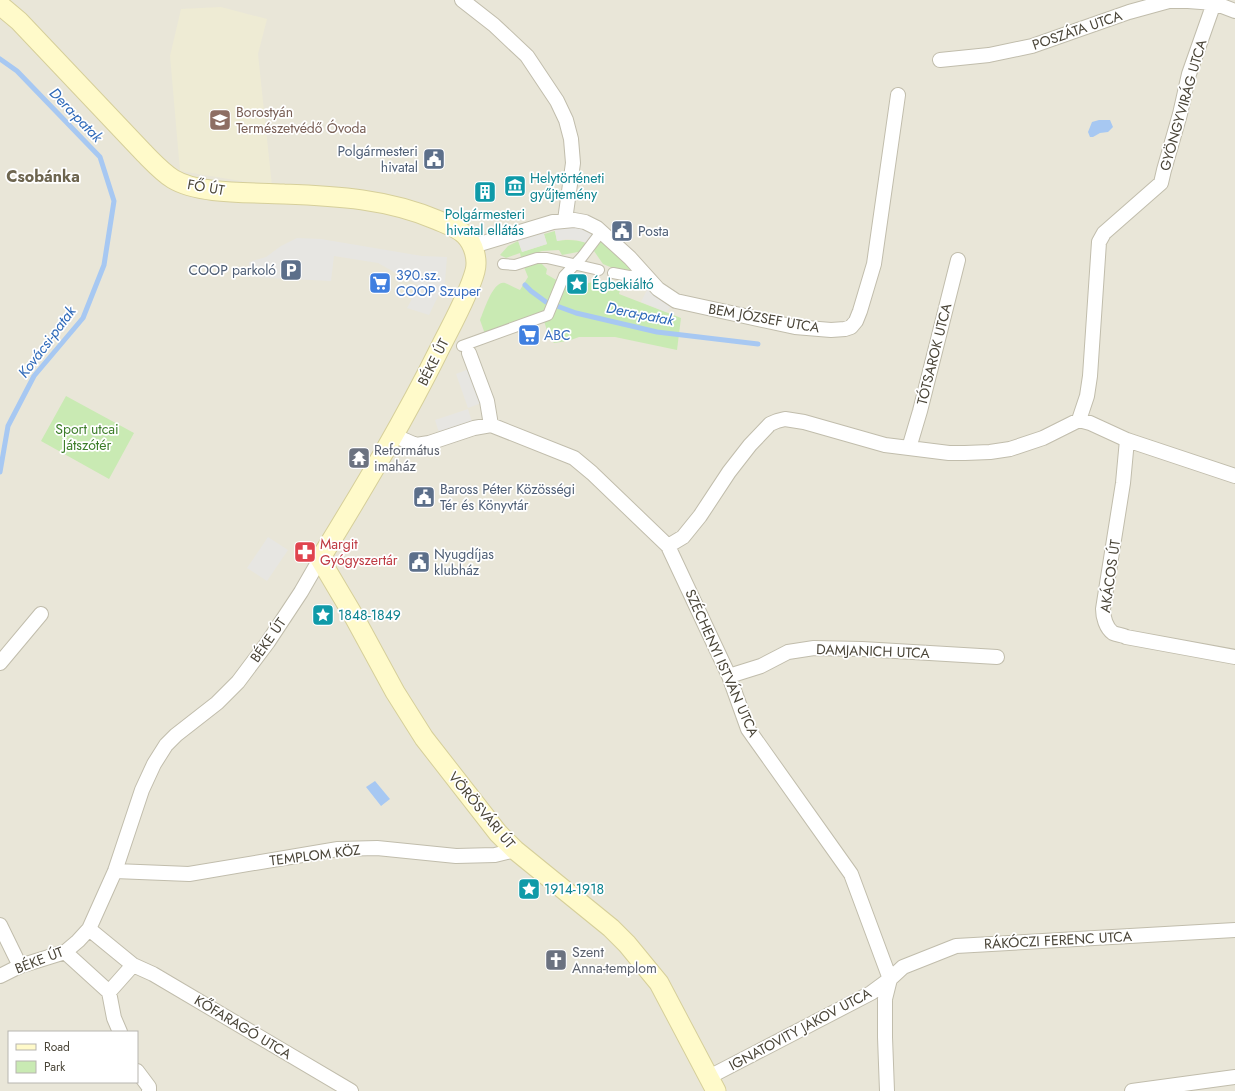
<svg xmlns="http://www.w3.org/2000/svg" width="1235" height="1091" viewBox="0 0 1235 1091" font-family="Jost,sans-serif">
	<rect width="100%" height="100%" fill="#f5f4ea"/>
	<!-- residential -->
	<path fill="#e9e6d8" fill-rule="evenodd" d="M 0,0 L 1235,0 L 1235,1091 L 0,1091 ZM 9,1032 L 137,1032 L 137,1082 L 9,1082 Z"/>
	<!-- education -->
	<path fill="#eeebd4" d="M 221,7 L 267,19 L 258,54 L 272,186 L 180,171 L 170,56 L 181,9 Z"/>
	<!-- green -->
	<path fill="#c9eab3" d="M 555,231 L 557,241 C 569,239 577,240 587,243 L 583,251 L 562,255 L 559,250 L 542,251 L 521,258 L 520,253 L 506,258 L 500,255 L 508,246 L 518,241 L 522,252 L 547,244 L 544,234 Z
		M 602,239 L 648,286 L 647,288 L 613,275 L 615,269 L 603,264 L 594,251 Z
		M 540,262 L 547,269 L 546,274 L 558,281 L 549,310 L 485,334 L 480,320 C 484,311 493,280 505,283 C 510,285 515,288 520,290 L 528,277 L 524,267 Z
		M 581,281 L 583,284 L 593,282 L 607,287 L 608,285 L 620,290 L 619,294 L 681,318 L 677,350 L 615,337 L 579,337 L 568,341 L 554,343 L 549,337 L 544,321 L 564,284 Z
		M 66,396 L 134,433 L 109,479 L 41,441 Z"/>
	<!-- parking -->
	<path fill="#e7e6e2" d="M 553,222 L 597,228 L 587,243 L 577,240 L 567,239 L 557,241 Z
		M 541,225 L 547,244 L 522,252 L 516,233 Z
		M 297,238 L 321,239 L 422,256 L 447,257 L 445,282 L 429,315 L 407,308 L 419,286 L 378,263 L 334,256 L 331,281 L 249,277 L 249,262 L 266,257 L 281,246 Z
		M 651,282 L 676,301 L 666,312 L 641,302 Z
		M 474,367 L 487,401 L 468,408 L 456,374 Z
		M 468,409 L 474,428 L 441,439 L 435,420 Z
		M 268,537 L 288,550 L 267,581 L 247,568 Z"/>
	<!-- water -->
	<path fill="#a7c8f2" d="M 1099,120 L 1110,120 L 1113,127 L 1108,132 L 1100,133 L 1093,137 L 1090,137 L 1088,132 L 1092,122 Z
		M 375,781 L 390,799 L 381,806 L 366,787 Z"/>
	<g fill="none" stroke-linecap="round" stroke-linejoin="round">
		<!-- stream -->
		<path stroke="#a7c8f2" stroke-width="5" d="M 0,59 L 17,71 L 100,157 L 114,201 L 104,265 L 83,318 L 34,376 L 8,426 L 0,472
			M 525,285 L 531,291 L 546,302 L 576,313 L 657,332 L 758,344"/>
		<!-- pedestrian casing -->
		<g stroke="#c1bdac" stroke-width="12">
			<path id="pedestrian" d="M 503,264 L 515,265 L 537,258 L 547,258 L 599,270
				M 613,273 L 629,276 L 645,275
				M 462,346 L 548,315 L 564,276 L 582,257 L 601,232"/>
		</g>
		<!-- minor casing -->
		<g stroke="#c1bdac" stroke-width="16">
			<path id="minor" d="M 462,0 L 494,25 L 527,56 L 557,101 L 566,120 L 571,139 L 573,163 L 565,220
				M 940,60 L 989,55 L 1032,46 L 1129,12 L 1169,1 L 1188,1 L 1214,3 L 1235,11
				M 473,246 L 553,222 L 574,220 L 585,222 L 597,228 L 630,258 L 658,289 L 676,301 L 795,327 L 831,330 L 845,329 L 851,327 L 856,321 L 860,311 L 874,264 L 898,95
				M 469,353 L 487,401 L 491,425
				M 1079,420 L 1087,396 L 1090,376 L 1099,242 L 1104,233 L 1161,183 L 1164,170 L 1180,114 L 1189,74 L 1214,3
				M 393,435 L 416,445 L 429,443 L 474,428 L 491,425 L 574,458 L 592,473 L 668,546 L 729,676 L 748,729 L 851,874 L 890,979 L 885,999 L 885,1037 L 887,1091
				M 1127,440 L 1123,483 L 1103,609 C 1103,617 1106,628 1113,633 C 1117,635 1123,635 1126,637 L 1235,657
				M 909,448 L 920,411 L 958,260
				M 668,546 L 683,537 L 700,516 L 729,472 L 750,445 L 770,424 L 777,421 L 785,419 L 804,422 L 885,445 L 949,453 L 965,453 L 990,452 L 1010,449 L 1043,438 L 1079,420 L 1090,423 L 1127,440 L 1235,476
				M 0,663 L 41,614
				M 729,676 L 761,666 L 788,652 L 814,648 L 862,649 L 997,657
				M 115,871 L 189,874 L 338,849 L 377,848 L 456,856 L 495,855 L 515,850
				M 0,925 L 20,966
				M 89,929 L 133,965 L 153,974 L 351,1091
				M 65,952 L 109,992
				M 0,976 L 20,966 L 65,952 L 78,941 L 89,929 L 115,871 L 142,790 L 154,764 L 166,745 L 176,735 L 217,703 L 238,682 L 268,642 L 301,592 L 320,559
				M 109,992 L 114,1018 L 120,1032
				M 109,992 L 133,965
				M 137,1071 L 149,1087 L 149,1091
				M 709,1077 L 871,993 L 890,979 L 903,967 L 956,946 L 1235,930
				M 1132,1091 L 1235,1077"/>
		</g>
		<!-- secondary casing -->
		<g stroke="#d6cf9a" stroke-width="21">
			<path id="secondary" d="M 0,5 L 19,21 L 144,153 C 153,162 162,172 173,179 C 199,195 253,192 284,194 C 337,196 388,199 437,220 C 446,224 458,228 465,235 C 474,244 478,260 475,271 C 469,294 452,324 441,346 C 405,419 363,489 320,559 L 352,613 L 395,692 L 424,738 L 498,833 L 515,850 L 611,928 L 627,944 L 659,983 L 716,1091"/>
		</g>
		<!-- pedestrian -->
		<use href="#pedestrian" stroke="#fff" stroke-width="10"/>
		<!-- minor -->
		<use href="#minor" stroke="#fff" stroke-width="14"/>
		<!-- secondary -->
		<use href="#secondary" stroke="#fffaca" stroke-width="19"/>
	</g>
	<!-- icons -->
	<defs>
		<g id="school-square" transform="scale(1.15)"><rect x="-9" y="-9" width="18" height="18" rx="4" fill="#8d6e63" stroke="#fff"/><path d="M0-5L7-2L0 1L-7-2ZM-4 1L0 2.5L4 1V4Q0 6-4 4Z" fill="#fff"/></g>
		<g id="civic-square" transform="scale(1.15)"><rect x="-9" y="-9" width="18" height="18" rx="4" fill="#5c6f8a" stroke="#fff"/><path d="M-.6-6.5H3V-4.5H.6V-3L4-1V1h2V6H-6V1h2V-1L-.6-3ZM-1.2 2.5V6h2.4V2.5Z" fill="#fff"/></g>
		<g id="museum-square" transform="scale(1.15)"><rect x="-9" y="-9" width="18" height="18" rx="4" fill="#0f9aa8" stroke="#fff"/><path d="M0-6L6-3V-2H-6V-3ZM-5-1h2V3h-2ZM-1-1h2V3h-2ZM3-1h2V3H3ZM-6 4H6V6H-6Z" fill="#fff"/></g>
		<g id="building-square" transform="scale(1.15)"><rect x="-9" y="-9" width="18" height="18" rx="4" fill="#0f9aa8" stroke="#fff"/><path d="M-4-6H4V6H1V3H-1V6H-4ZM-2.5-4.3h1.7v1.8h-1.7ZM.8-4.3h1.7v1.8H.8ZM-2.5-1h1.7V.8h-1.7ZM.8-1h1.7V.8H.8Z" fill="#fff"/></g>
		<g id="parking-square" transform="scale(1.15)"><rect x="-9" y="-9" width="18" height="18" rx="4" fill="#5c6f8a" stroke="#fff"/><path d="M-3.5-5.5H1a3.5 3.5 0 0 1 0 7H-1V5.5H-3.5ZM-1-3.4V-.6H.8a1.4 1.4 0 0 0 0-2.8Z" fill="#fff"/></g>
		<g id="supermarket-square" transform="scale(1.15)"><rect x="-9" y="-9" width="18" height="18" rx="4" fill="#3f7fe0" stroke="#fff"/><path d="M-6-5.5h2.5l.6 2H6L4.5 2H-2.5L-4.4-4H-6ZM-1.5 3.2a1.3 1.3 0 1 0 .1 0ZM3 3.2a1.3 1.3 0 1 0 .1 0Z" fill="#fff"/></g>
		<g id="sight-square" transform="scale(1.15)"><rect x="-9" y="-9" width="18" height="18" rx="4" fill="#0f9aa8" stroke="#fff"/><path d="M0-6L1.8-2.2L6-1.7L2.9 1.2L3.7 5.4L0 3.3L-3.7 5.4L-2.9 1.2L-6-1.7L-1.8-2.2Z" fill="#fff"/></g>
		<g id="temple-square" transform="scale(1.15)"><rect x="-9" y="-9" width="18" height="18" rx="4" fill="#6b7280" stroke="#fff"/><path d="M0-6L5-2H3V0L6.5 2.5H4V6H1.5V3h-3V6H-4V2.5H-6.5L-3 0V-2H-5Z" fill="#fff"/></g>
		<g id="pharmacy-square" transform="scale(1.15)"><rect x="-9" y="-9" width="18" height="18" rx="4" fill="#e0444e" stroke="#fff"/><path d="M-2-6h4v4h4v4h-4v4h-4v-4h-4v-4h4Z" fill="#fff"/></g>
		<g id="church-square" transform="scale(1.15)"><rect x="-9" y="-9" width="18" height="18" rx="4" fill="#6b7280" stroke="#fff"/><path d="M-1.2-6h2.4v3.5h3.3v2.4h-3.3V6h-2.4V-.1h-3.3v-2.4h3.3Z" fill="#fff"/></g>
	</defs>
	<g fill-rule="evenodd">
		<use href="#school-square" x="220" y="120"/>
		<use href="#civic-square" x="434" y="159"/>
		<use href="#museum-square" x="515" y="186"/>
		<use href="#building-square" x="485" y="192"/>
		<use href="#civic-square" x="622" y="231"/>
		<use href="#parking-square" x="291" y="270"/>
		<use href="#supermarket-square" x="380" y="283"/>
		<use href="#sight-square" x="577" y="284"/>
		<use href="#supermarket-square" x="529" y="335"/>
		<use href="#temple-square" x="359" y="458"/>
		<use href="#civic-square" x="424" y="497"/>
		<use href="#pharmacy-square" x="305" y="552"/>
		<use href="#civic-square" x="419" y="562"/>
		<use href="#sight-square" x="323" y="615"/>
		<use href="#sight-square" x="529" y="889"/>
		<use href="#church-square" x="556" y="960"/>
	</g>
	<g text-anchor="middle" stroke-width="3.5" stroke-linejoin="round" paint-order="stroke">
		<!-- street labels -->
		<g font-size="14" fill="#4a4538" stroke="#fff">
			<text transform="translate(1077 30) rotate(-19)" y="5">POSZÁTA UTCA</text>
			<text transform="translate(1183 105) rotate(-74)" y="5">GYÖNGYVIRÁG UTCA</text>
			<text transform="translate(206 187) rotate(10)" y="5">FŐ ÚT</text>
			<text transform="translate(764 318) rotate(10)" y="5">BEM JÓZSEF UTCA</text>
			<text transform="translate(934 354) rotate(-76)" y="5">TÓTSAROK UTCA</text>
			<text transform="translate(433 362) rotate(-63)" y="5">BÉKE ÚT</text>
			<text transform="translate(1110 576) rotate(-82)" y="5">AKÁCOS ÚT</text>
			<text transform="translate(268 640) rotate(-55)" y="5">BÉKE ÚT</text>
			<text transform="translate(873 651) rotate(2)" y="5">DAMJANICH UTCA</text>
			<text transform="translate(722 663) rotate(66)" y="5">SZÉCHENYI ISTVÁN UTCA</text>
			<text transform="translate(482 810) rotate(50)" y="5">VÖRÖSVÁRI ÚT</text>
			<text transform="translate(315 855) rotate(-7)" y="5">TEMPLOM KÖZ</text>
			<text transform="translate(1058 940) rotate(-3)" y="5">RÁKÓCZI FERENC UTCA</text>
			<text transform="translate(39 960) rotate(-21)" y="5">BÉKE ÚT</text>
			<text transform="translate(243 1027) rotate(31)" y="5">KŐFARAGÓ UTCA</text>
			<text transform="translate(800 1029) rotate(-28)" y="5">IGNATOVITY JAKOV UTCA</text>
		</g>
		<!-- education labels -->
		<g font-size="14" fill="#785e54" stroke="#fff" text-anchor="start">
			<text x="236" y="117">Borostyán<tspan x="236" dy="16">Természetvédő Óvoda</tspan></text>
		</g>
		<!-- service labels -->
		<g font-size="14" fill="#4e5e75" stroke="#fff" text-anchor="start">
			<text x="418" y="156" text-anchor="end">Polgármesteri<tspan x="418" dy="16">hivatal</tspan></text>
			<text x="638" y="236">Posta</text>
			<text x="276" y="275" text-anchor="end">COOP parkoló</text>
			<text x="440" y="494">Baross Péter Közösségi<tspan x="440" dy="16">Tér és Könyvtár</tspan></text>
			<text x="434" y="559">Nyugdíjas<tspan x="434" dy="16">klubház</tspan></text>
		</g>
		<!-- culture labels -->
		<g font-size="14" fill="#0d838f" stroke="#fff" text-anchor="start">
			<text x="530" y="183">Helytörténeti<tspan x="530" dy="16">gyűjtemény</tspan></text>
			<text x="485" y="219" text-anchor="middle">Polgármesteri<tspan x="485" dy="16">hivatal ellátás</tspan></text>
			<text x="592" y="289">Égbekiáltó</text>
			<text x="338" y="620">1848-1849</text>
			<text x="544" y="894">1914-1918</text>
		</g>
		<!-- shop labels -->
		<g font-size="14" fill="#366cbe" stroke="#fff" text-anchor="start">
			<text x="396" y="280">390.sz.<tspan x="396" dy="16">COOP Szuper</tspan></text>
			<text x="544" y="340">ABC</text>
		</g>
		<!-- park labels -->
		<g font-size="14" fill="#3c7d29" stroke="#fff">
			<text x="87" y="434">Sport utcai<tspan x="87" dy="16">Játszótér</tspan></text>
		</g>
		<!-- worship labels -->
		<g font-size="14" fill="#5b616d" stroke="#fff" text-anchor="start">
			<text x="374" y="455">Református<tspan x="374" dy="16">imaház</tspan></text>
			<text x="572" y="957">Szent<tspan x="572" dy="16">Anna-templom</tspan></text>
		</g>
		<!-- health labels -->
		<g font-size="14" fill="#be3a42" stroke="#fff" text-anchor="start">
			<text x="320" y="549">Margit<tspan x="320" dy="16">Gyógyszertár</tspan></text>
		</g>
		<!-- water labels -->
		<g font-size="15" font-style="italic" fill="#2e69b8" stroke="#fff">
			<text transform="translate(76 115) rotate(46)" y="5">Dera-patak</text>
			<text transform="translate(640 314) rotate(11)" y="5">Dera-patak</text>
			<text transform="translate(47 342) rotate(-53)" y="5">Kovácsi-patak</text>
		</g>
		<!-- quarter labels -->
		<g font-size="16" font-weight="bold" fill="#6d654f" stroke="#fff">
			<text x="43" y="182">Csobánka</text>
		</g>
	</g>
	<!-- legend -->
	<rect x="8" y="1031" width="130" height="52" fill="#ffffff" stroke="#b7b5af"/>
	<rect x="16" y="1044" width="20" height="6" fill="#fffaca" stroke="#b7b5af"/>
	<text x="44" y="1051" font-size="12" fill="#4a4538">Road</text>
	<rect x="16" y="1061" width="20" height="12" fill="#c9eab3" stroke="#b7b5af"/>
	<text x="44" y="1071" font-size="12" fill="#4a4538">Park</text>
</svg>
